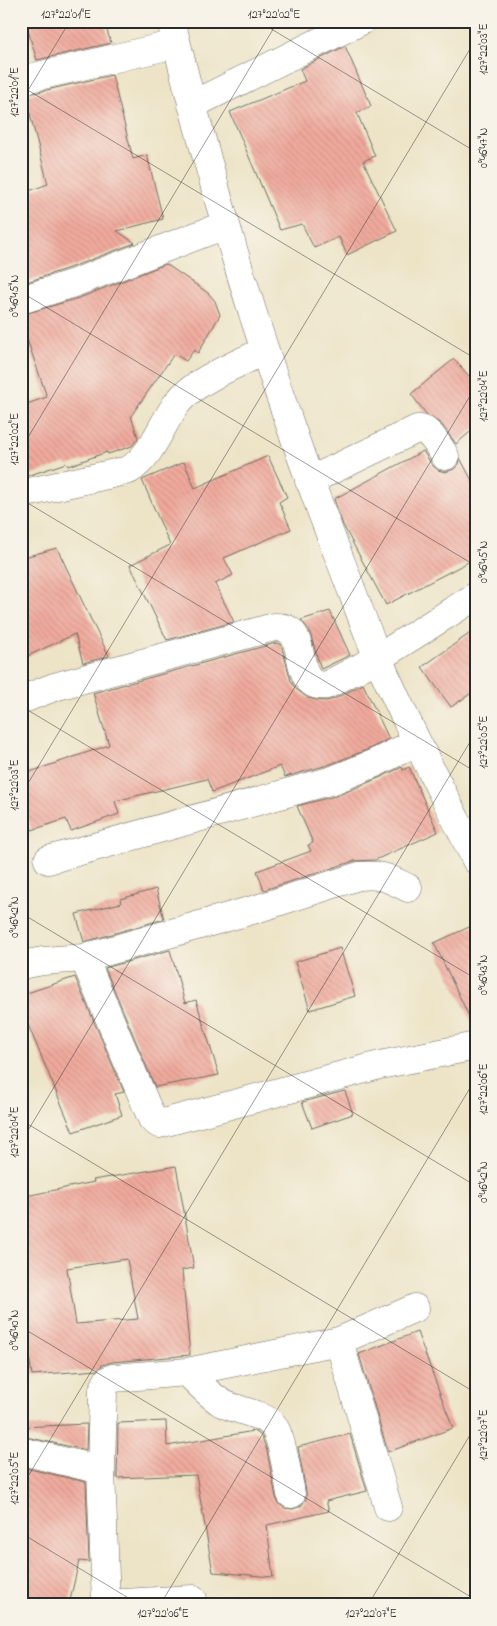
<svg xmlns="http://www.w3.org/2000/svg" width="497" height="1626" viewBox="0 0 497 1626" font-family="'Indie Flower',sans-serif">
	<defs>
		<pattern id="building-back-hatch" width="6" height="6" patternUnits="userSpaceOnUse" patternTransform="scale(1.25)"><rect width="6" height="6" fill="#f0aa9d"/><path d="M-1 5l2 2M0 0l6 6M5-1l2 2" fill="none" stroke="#ce9287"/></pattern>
	</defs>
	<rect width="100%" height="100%" fill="#f7f3e8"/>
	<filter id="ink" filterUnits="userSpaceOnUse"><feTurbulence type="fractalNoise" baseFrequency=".02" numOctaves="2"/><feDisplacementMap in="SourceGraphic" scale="10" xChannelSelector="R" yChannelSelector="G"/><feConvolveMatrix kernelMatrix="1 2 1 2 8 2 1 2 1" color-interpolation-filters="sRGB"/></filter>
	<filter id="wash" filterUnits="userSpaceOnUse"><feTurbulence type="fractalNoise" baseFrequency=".0096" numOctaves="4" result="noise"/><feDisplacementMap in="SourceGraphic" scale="20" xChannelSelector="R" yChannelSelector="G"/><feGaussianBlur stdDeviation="1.12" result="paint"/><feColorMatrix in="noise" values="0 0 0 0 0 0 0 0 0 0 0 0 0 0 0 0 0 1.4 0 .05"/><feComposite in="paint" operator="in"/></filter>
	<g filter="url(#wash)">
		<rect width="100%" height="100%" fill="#ede4c7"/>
		<g id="blocks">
			<!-- building -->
			<path fill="url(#building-back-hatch)" fill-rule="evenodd" d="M 25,21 L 104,21 L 111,43 L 37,60 Z
				M 345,46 L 371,106 L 357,113 L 375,156 L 363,161 L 397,231 L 347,255 L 339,237 L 314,248 L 302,224 L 280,230 L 230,112 L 305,81 L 300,69 Z
				M 112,75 L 133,159 L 147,155 L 163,219 L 117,231 L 135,243 L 69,268 L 21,284 L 21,194 L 48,184 L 25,95 Z
				M 166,264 L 208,293 L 215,301 L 220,315 L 198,353 L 194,350 L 186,361 L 174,354 L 131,416 L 138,438 L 132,446 L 108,454 L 107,452 L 68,466 L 66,463 L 21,478 L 21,406 L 47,397 L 21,322 L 21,315 L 79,298 Z
				M 454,359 L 476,384 L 476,427 L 456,444 L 441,424 L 427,415 L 411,394 Z
				M 423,451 L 432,465 L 438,470 L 445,472 L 454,469 L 459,464 L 460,458 L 476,488 L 476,558 L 386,605 L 343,525 L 334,499 Z
				M 268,456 L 287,497 L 279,502 L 291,529 L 224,558 L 233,575 L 215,584 L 234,622 L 167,640 L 130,565 L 170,545 L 142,480 L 184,462 L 195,488 Z
				M 57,548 L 94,626 L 109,656 L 83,663 L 75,634 L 21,659 L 21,558 Z
				M 330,611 L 350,655 L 321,669 L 309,630 L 301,620 Z
				M 476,629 L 476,690 L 451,707 L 422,667 Z
				M 276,643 L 281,644 L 291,681 L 296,689 L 308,698 L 316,700 L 326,701 L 334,699 L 363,684 L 389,739 L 369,749 L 328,765 L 285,777 L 280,766 L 212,792 L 207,779 L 115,801 L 119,814 L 71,831 L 66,819 L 32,830 L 21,800 L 21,775 L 109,745 L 93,693 Z
				M 402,767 L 403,770 L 409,767 L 438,832 L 375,860 L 354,861 L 264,890 L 257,871 L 311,851 L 308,845 L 313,843 L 297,806 L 339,795 L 381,777 Z
				M 156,889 L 164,919 L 84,942 L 76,914 L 121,903 L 120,899 Z
				M 476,924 L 476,1031 L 434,943 Z
				M 340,948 L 355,996 L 310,1010 L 295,962 Z
				M 170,950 L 185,1003 L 196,1000 L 219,1075 L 155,1087 L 105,968 Z
				M 75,977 L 124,1092 L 115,1094 L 122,1115 L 73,1132 L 21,1008 L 21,995 Z
				M 345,1091 L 353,1114 L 312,1128 L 302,1102 Z
				M 176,1166 L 194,1268 L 182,1270 L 190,1355 L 112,1362 L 102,1365 L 98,1370 L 32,1375 L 21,1306 L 21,1197 L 94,1182 L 93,1180 ZM 127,1259 L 138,1319 L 76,1324 L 67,1268 Z
				M 417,1332 L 453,1428 L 388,1452 L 359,1354 Z
				M 166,1421 L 167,1446 L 254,1431 L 259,1434 L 262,1437 L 267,1451 L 276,1497 L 279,1504 L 285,1508 L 293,1509 L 301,1506 L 306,1499 L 306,1492 L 298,1447 L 350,1434 L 367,1491 L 326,1501 L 329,1511 L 267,1525 L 273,1577 L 213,1572 L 196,1475 L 117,1478 L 118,1423 Z
				M 87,1424 L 86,1450 L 21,1436 L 21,1427 Z
				M 21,1467 L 86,1482 L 89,1562 L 79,1561 L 69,1605 L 21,1605 Z"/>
		</g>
	</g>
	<g filter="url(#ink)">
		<use href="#blocks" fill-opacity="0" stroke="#6f6c62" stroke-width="1"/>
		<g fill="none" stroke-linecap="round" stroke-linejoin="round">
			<!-- minor casing -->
			<g stroke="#6f6c62" stroke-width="29">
				<path id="minor" d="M 171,21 C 217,208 273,391 344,570 C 355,599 366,629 378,658 C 407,726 443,793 476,860
					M 21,80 L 176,44
					M 192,105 L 361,21
					M 21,300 L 74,283 L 225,225
					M 309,481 L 417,429 C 429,427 439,447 445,456
					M 21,494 L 129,470 C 153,455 161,424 178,402 C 196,380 238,364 264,351
					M 21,700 L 54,687 L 274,627 C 279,627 285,627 289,630 C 307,642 293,690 327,685 L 378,658 L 476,596
					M 48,860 L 333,780 L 375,763 L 417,742
					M 84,958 L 152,1119 L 159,1124 L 380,1065 L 476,1046
					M 21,965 L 43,961 L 84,958 L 256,909 L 359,876 C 383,874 388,878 408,888
					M 339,1341 L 415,1308
					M 187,1372 C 198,1383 209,1395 222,1403 C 235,1410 263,1414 272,1424 C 282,1434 288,1479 291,1494
					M 21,1451 L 101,1470
					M 106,1604 L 193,1599
					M 106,1605 L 101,1470 L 103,1390 L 108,1380 L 113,1378 L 187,1372 L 339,1341 L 388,1507"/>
			</g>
			<!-- minor -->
			<use href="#minor" stroke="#fff" stroke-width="28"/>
		</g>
	</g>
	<!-- ticks -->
	<path fill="none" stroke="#2b2b2b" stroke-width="1" stroke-opacity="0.45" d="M 258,21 L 476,152M 21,86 L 476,359M 21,102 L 70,21M 21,292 L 476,566M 21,449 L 278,21M 21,499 L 476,772M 21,706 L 476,979M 21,795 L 476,39M 21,913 L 476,1186M 21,1120 L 476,1393M 21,1142 L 476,386M 21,1327 L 476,1600M 21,1488 L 476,732M 21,1533 L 140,1605M 160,1605 L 476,1078M 368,1605 L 476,1425"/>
	<!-- margin -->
	<rect width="497" height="1626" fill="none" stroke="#f7f3e8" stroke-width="55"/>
	<rect x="28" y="28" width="442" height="1570" fill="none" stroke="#2b2b2b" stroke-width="2"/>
	<g font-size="12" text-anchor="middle" fill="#2b2b2b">
		<text x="66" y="18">127°22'01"E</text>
		<text x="274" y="18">127°22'02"E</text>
		<text transform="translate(483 49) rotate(-90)" y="4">127°22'03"E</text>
		<text transform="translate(14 92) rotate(-90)" y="4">127°22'01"E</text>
		<text transform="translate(483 148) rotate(-90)" y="4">0°46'47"N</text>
		<text transform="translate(14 296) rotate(-90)" y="4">0°46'45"N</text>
		<text transform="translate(483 396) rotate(-90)" y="4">127°22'04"E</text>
		<text transform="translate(14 439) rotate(-90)" y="4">127°22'02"E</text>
		<text transform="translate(483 562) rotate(-90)" y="4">0°46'45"N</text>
		<text transform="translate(483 742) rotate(-90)" y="4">127°22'05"E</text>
		<text transform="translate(14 785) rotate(-90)" y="4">127°22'03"E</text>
		<text transform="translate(14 917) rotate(-90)" y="4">0°46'42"N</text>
		<text transform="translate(483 975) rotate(-90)" y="4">0°46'43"N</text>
		<text transform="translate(483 1089) rotate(-90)" y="4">127°22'06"E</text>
		<text transform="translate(14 1132) rotate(-90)" y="4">127°22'04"E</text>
		<text transform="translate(483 1182) rotate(-90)" y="4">0°46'42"N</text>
		<text transform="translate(14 1330) rotate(-90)" y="4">0°46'40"N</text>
		<text transform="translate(483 1435) rotate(-90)" y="4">127°22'07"E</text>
		<text transform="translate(14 1478) rotate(-90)" y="4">127°22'05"E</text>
		<text x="163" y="1617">127°22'06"E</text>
		<text x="371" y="1617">127°22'07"E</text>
	</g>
</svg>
